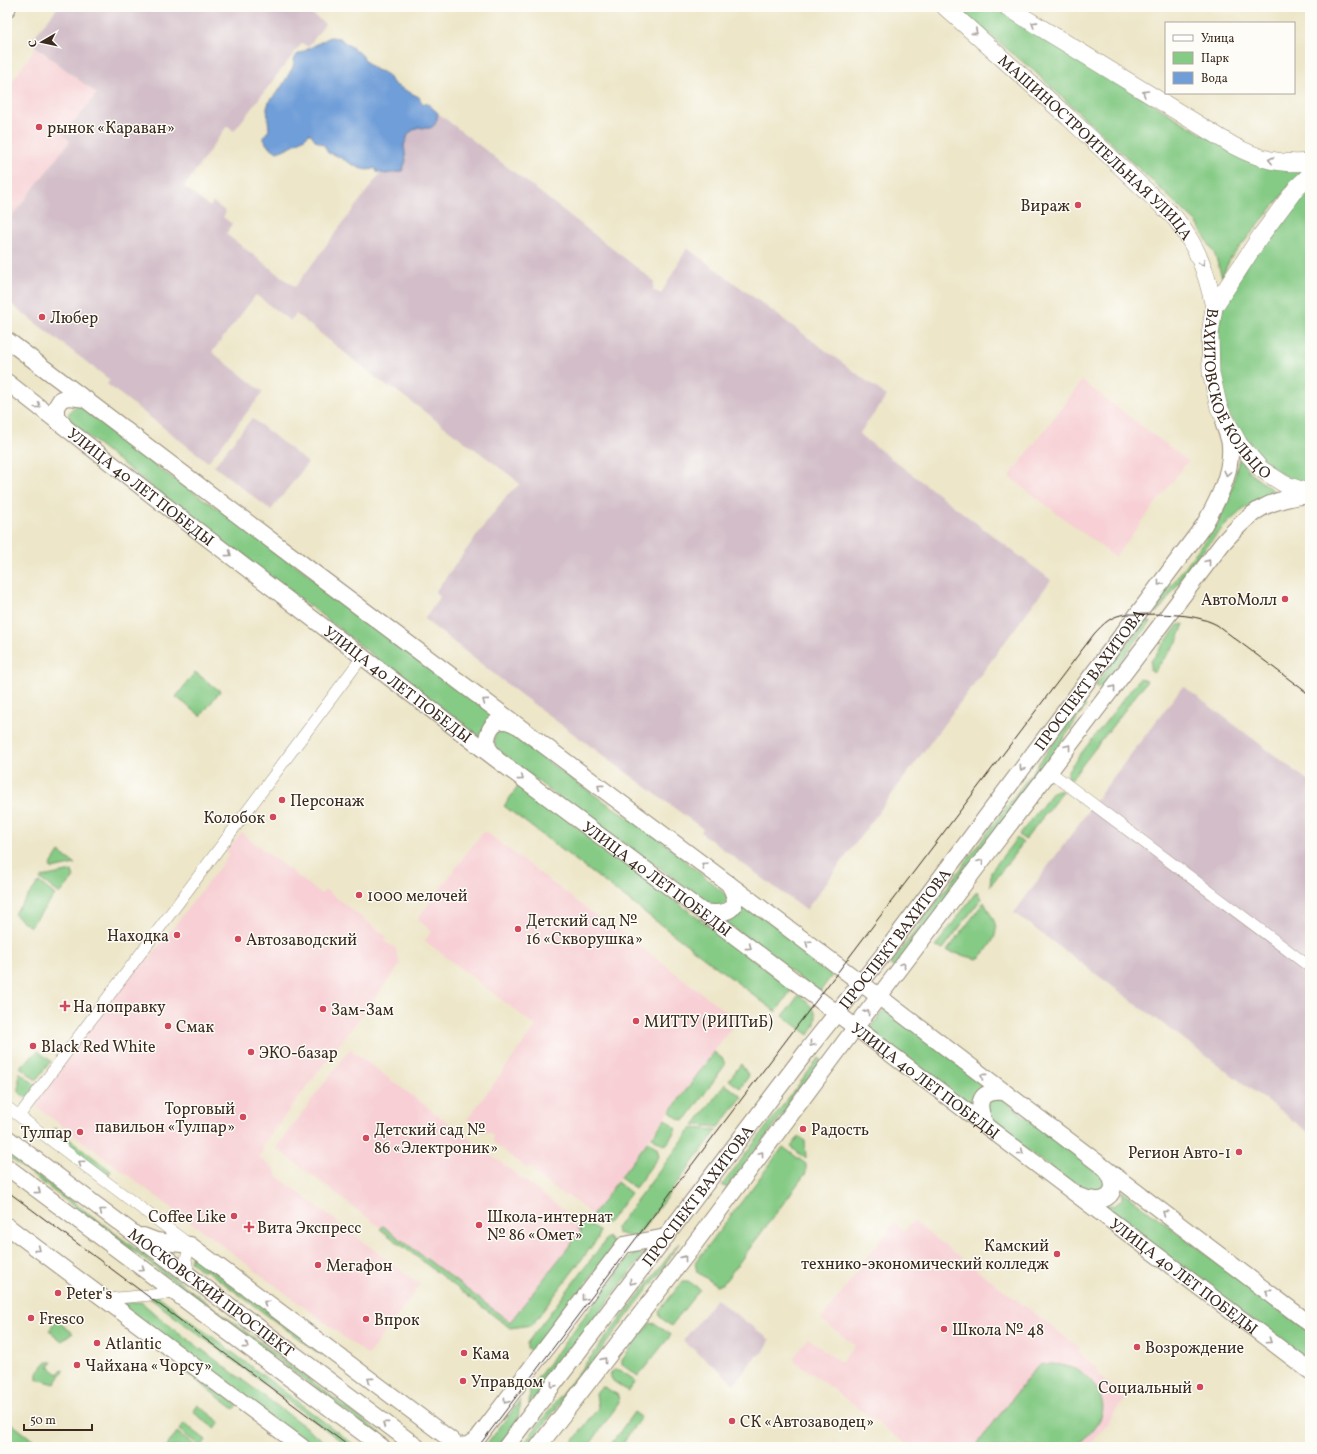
<svg xmlns="http://www.w3.org/2000/svg" width="1317" height="1454" viewBox="0 0 1317 1454" font-family="Vollkorn,serif">
	<rect width="100%" height="100%" fill="#fdfcf7"/>
	<filter id="ink" filterUnits="userSpaceOnUse"><feTurbulence type="fractalNoise" baseFrequency=".025" numOctaves="2"/><feDisplacementMap in="SourceGraphic" scale="8" xChannelSelector="R" yChannelSelector="G"/><feConvolveMatrix kernelMatrix="1 2 1 2 8 2 1 2 1" color-interpolation-filters="sRGB"/></filter>
	<filter id="wash" filterUnits="userSpaceOnUse"><feTurbulence type="fractalNoise" baseFrequency=".012" numOctaves="4" result="noise"/><feDisplacementMap in="SourceGraphic" scale="16" xChannelSelector="R" yChannelSelector="G"/><feGaussianBlur stdDeviation="0.9" result="paint"/><feColorMatrix in="noise" values="0 0 0 0 0 0 0 0 0 0 0 0 0 0 0 0 0 1.4 0 .05"/><feComposite in="paint" operator="in"/></filter>
	<g filter="url(#wash)">
		<rect width="100%" height="100%" fill="#ede6c9"/>
		<!-- built -->
		<path fill="#f7cfd4" d="M 36,47 L 97,94 L 64,135 L 70,141 L 7,223 L 7,89 Z
			M 1082,381 L 1188,461 L 1115,557 L 1009,477 Z
			M 486,832 L 609,926 L 611,924 L 737,1020 L 592,1215 L 567,1195 L 564,1196 L 535,1174 L 534,1171 L 530,1167 L 526,1168 L 493,1142 L 493,1135 L 490,1132 L 483,1132 L 467,1120 L 536,1026 L 425,941 L 432,931 L 418,920 L 418,918 L 482,833 Z
			M 241,833 L 321,894 L 326,890 L 387,937 L 384,941 L 396,949 L 400,965 L 263,1144 L 263,1151 L 258,1157 L 275,1169 L 276,1175 L 420,1285 L 368,1355 L 33,1104 L 144,958 L 148,960 L 229,855 L 226,852 Z
			M 350,1049 L 565,1211 L 562,1216 L 581,1230 L 510,1322 L 383,1226 L 381,1228 L 276,1148 Z
			M 913,1221 L 1080,1348 L 1078,1352 L 1097,1368 L 1097,1373 L 1126,1398 L 1089,1447 L 910,1447 L 795,1361 L 794,1357 L 808,1338 L 841,1363 L 855,1345 L 821,1320 L 894,1222 L 905,1231 Z"/>
		<!-- industrial -->
		<path fill="#d2bdc8" d="M 58,7 L 304,7 L 325,24 L 308,47 L 302,43 L 234,131 L 227,126 L 184,187 L 210,207 L 213,202 L 226,212 L 223,217 L 232,224 L 226,234 L 295,287 L 430,107 L 654,281 L 653,290 L 661,294 L 687,248 L 887,396 L 859,434 L 1051,580 L 806,910 L 705,836 L 701,832 L 703,829 L 521,695 L 424,619 L 440,597 L 435,592 L 507,495 L 520,484 L 511,476 L 390,386 L 389,388 L 296,314 L 290,321 L 256,295 L 212,352 L 263,392 L 208,462 L 107,384 L 110,380 L 7,301 L 7,223 L 70,141 L 63,135 L 97,94 L 30,42 Z
			M 252,418 L 308,463 L 271,510 L 214,466 Z
			M 1183,686 L 1310,782 L 1310,1133 L 1014,913 L 1102,792 Z
			M 716,1299 L 770,1340 L 763,1353 L 756,1356 L 734,1384 L 718,1369 L 683,1341 Z"/>
		<!-- green -->
		<path fill="#85ca85" stroke="#607a52" d="M 955,7 L 995,7 L 1207,137 L 1304,169 L 1230,259 L 1222,277 L 1215,255 L 1197,223 L 1033,70 Z
			M 1310,183 L 1310,488 L 1291,481 L 1262,459 L 1229,417 L 1217,377 L 1218,327 L 1223,306 L 1246,265 Z
			M 80,405 L 161,470 L 255,534 L 494,715 L 480,740 L 314,609 L 236,554 L 70,422 L 68,416 C 70,410 73,406 80,405 Z
			M 1239,458 L 1251,474 L 1275,492 C 1226,508 1188,572 1158,612 L 1151,612 L 1218,523 L 1232,488 Z
			M 1145,621 L 1151,622 L 1099,689 L 1095,685 Z
			M 1184,624 L 1177,642 L 1153,673 L 1150,670 L 1151,661 L 1178,625 Z
			M 195,672 L 220,691 L 201,716 L 176,697 Z
			M 1140,678 L 1147,681 L 1070,781 L 1068,778 L 1068,770 Z
			M 1083,703 L 1086,706 L 1042,770 L 895,968 L 890,965 Z
			M 503,729 L 587,790 L 653,834 L 725,894 L 727,898 L 727,903 L 715,910 L 660,868 L 564,802 L 496,748 C 493,741 493,736 498,730 Z
			M 520,784 L 792,989 L 776,1012 L 504,806 Z
			M 1054,791 L 1063,791 L 1025,840 L 1019,835 Z
			M 1017,838 L 1023,843 L 990,886 L 991,871 Z
			M 59,852 L 75,864 L 52,869 L 50,866 Z
			M 72,871 L 74,877 L 60,894 L 40,879 L 42,877 Z
			M 39,882 L 55,895 L 30,927 L 14,914 Z
			M 977,891 L 981,899 L 943,949 L 935,947 Z
			M 741,900 L 835,971 L 819,993 L 725,922 L 735,914 Z
			M 984,902 C 994,922 1003,928 988,948 C 985,952 982,957 977,959 L 947,951 Z
			M 799,995 C 816,1009 822,1015 809,1035 L 783,1016 Z
			M 885,1008 L 989,1087 L 973,1110 L 867,1032 Z
			M 38,1051 L 51,1061 L 36,1080 L 20,1067 Z
			M 714,1052 L 723,1059 L 725,1065 L 687,1118 L 684,1120 L 679,1119 L 670,1112 Z
			M 819,1058 L 823,1061 L 727,1188 L 722,1185 Z
			M 741,1064 L 749,1076 L 740,1088 L 729,1080 Z
			M 19,1072 L 37,1086 L 27,1099 L 19,1092 Z
			M 725,1084 L 742,1097 L 719,1127 L 694,1125 Z
			M 988,1099 L 1002,1099 L 1105,1176 C 1107,1184 1104,1189 1098,1193 L 1084,1193 L 989,1122 L 985,1102 Z
			M 665,1119 L 675,1127 L 676,1129 L 667,1144 L 663,1145 L 652,1137 Z
			M 55,1128 L 111,1171 L 107,1177 L 50,1134 Z
			M 692,1128 L 717,1130 L 636,1238 L 617,1233 L 616,1228 Z
			M 799,1136 L 805,1141 L 806,1159 L 791,1147 Z
			M 648,1141 L 657,1148 L 659,1156 L 635,1188 L 620,1178 Z
			M 783,1147 L 806,1164 L 806,1173 L 723,1284 L 716,1285 L 697,1272 L 695,1263 Z
			M 7,1152 L 399,1447 L 393,1447 L 7,1156 Z
			M 617,1182 L 631,1193 L 609,1222 L 603,1224 L 592,1216 Z
			M 1122,1191 L 1310,1332 L 1310,1365 L 1102,1207 C 1111,1206 1117,1206 1122,1199 Z
			M 584,1222 L 589,1223 L 599,1231 L 598,1238 L 532,1325 L 510,1328 L 380,1229 L 383,1226 L 510,1322 L 581,1231 L 577,1227 Z
			M 608,1237 L 614,1245 L 535,1354 L 527,1348 L 527,1343 Z
			M 679,1243 L 661,1272 L 527,1447 L 521,1447 Z
			M 645,1253 L 529,1405 L 530,1388 L 631,1255 Z
			M 192,1255 L 322,1347 L 318,1353 L 206,1270 L 202,1271 L 190,1261 Z
			M 683,1281 L 688,1281 L 700,1289 L 671,1326 L 660,1317 L 659,1311 Z
			M 157,1295 L 357,1447 L 349,1447 L 147,1296 Z
			M 141,1302 L 165,1322 L 332,1447 L 307,1447 L 115,1303 Z
			M 56,1320 L 73,1333 L 62,1341 L 49,1331 Z
			M 650,1323 L 656,1324 L 671,1335 L 638,1376 L 622,1365 L 622,1360 Z
			M 46,1362 L 53,1362 L 49,1367 L 58,1374 L 62,1369 L 64,1370 L 55,1384 L 37,1379 L 37,1373 Z
			M 184,1364 L 237,1405 L 234,1409 L 181,1369 Z
			M 1044,1364 C 1068,1363 1091,1372 1100,1396 C 1103,1402 1104,1410 1101,1417 C 1096,1428 1085,1438 1078,1447 L 975,1447 L 1037,1366 Z
			M 614,1370 L 620,1370 L 636,1381 L 628,1391 L 613,1381 L 610,1375 Z
			M 604,1387 L 618,1395 L 619,1403 L 588,1447 L 569,1447 L 598,1408 L 596,1393 L 600,1388 Z
			M 520,1400 L 518,1420 L 497,1447 L 485,1447 Z
			M 198,1405 L 220,1422 L 215,1429 L 193,1412 Z
			M 634,1412 L 641,1417 L 620,1447 L 609,1447 Z
			M 7,1421 L 7,1420 L 42,1447 L 10,1447 L 7,1445 Z
			M 184,1423 L 206,1440 L 201,1447 L 179,1430 Z
			M 177,1432 L 197,1447 L 166,1447 Z"/>
		<!-- water -->
		<path fill="#6f9ed8" stroke="#55647b" d="M 330,37 L 339,38 L 362,55 L 367,63 L 376,70 L 385,73 L 395,85 L 419,97 L 422,103 L 428,104 L 438,113 C 436,128 432,130 418,127 L 409,133 L 404,145 L 406,161 L 402,171 L 386,174 L 377,172 L 375,168 C 360,176 344,155 328,153 L 324,145 L 316,141 L 310,133 C 306,139 285,150 277,152 L 267,145 L 263,137 L 269,130 L 267,108 L 269,102 L 282,86 L 293,67 L 295,56 Z"/>
	</g>
	<g filter="url(#ink)">
		<g fill="none" stroke-linecap="round" stroke-linejoin="round">
			<!-- street casing -->
			<g stroke="#948874" stroke-width="12">
				<path id="street" d="M 1049,771 L 1310,967
					M 7,1107 L 190,1245 L 186,1259 L 189,1276
					M 19,1116 L 363,656
					M 106,1299 L 174,1293"/>
			</g>
			<!-- secondary casing -->
			<g stroke="#948874" stroke-width="18">
				<g id="secondary">
					<path d="M 7,9 L 8,7"/>
					<path d="M 7,340 L 309,569 L 861,983 L 1310,1324"/>
					<path id="s1" d="M 7,382 L 198,531 L 496,759 L 703,912 L 1310,1371"/>
					<path d="M 63,424 L 56,417 L 56,407 L 61,399 L 69,397 L 86,399"/>
					<path d="M 495,757 C 493,754 489,750 488,747 C 485,736 491,720 504,721 C 507,721 512,723 516,725"/>
					<path d="M 703,912 C 726,915 744,911 729,884"/>
					<path d="M 985,1124 C 977,1104 977,1090 1004,1092"/>
					<path id="s2" d="M 7,1138 L 417,1447"/>
					<path d="M 7,1167 L 382,1447"/>
					<path d="M 1081,1197 C 1088,1199 1099,1202 1106,1198 C 1118,1191 1112,1176 1105,1169"/>
					<path d="M 7,1226 L 302,1447"/>
					<path d="M 143,1236 L 156,1241 L 190,1245 L 451,1440 L 458,1447"/>
					<path d="M 458,1446 L 468,1445 L 477,1439 L 624,1245 L 666,1237"/>
					<path id="s3" d="M 506,1447 L 809,1048 L 883,955 L 1204,525 C 1217,502 1232,474 1230,446 C 1230,439 1226,431 1224,425"/>
					<path d="M 538,1447 L 687,1254 L 855,1028 L 1222,544 C 1250,512 1266,499 1310,495"/>
				</g>
			</g>
			<!-- primary casing -->
			<g stroke="#948874" stroke-width="18">
				<g id="primary">
					<path id="s4" d="M 945,7 L 1069,118 L 1175,218 C 1198,248 1206,270 1214,307"/>
					<path d="M 1007,7 L 1232,145 C 1259,159 1279,165 1310,162"/>
					<path id="s5" d="M 1310,175 L 1297,187 L 1262,234 L 1214,307 L 1210,335 L 1211,373 L 1219,408 L 1239,444 L 1261,469 L 1284,484 L 1310,493"/>
				</g>
			</g>
			<!-- street -->
			<use href="#street" stroke="#fff" stroke-width="11"/>
			<!-- secondary -->
			<use href="#secondary" stroke="#fff" stroke-width="16"/>
			<!-- primary -->
			<use href="#primary" stroke="#fff" stroke-width="17"/>
			<!-- tram -->
			<path stroke="#3b2a1e" stroke-width="1" d="M 7,1191 L 350,1447
				M 478,1447 L 1094,634 C 1104,623 1111,616 1126,614 C 1154,615 1191,611 1217,625 L 1310,695"/>
		</g>
		<!-- one-way arrows -->
		<defs><path id="oneway-chevron" d="M-2-3.5L2.5 0L-2 3.5" fill="none" stroke-width="1.6" stroke-linecap="round" stroke-linejoin="round"/></defs>
		<g stroke="#a79f9a">
			<use href="#oneway-chevron" transform="translate(1034 24) rotate(-148)"/>
			<use href="#oneway-chevron" transform="translate(975 32) rotate(41)"/>
			<use href="#oneway-chevron" transform="translate(1145 93) rotate(-149)"/>
			<use href="#oneway-chevron" transform="translate(1271 160) rotate(-167)"/>
			<use href="#oneway-chevron" transform="translate(1202 263) rotate(69)"/>
			<use href="#oneway-chevron" transform="translate(38 406) rotate(38)"/>
			<use href="#oneway-chevron" transform="translate(1227 473) rotate(104)"/>
			<use href="#oneway-chevron" transform="translate(229 554) rotate(37)"/>
			<use href="#oneway-chevron" transform="translate(1208 562) rotate(-52)"/>
			<use href="#oneway-chevron" transform="translate(1160 583) rotate(127)"/>
			<use href="#oneway-chevron" transform="translate(1113 688) rotate(-53)"/>
			<use href="#oneway-chevron" transform="translate(485 701) rotate(-143)"/>
			<use href="#oneway-chevron" transform="translate(1068 747) rotate(-53)"/>
			<use href="#oneway-chevron" transform="translate(1022 768) rotate(127)"/>
			<use href="#oneway-chevron" transform="translate(521 778) rotate(37)"/>
			<use href="#oneway-chevron" transform="translate(600 787) rotate(-143)"/>
			<use href="#oneway-chevron" transform="translate(981 862) rotate(-53)"/>
			<use href="#oneway-chevron" transform="translate(704 865) rotate(-143)"/>
			<use href="#oneway-chevron" transform="translate(808 943) rotate(-143)"/>
			<use href="#oneway-chevron" transform="translate(749 947) rotate(37)"/>
			<use href="#oneway-chevron" transform="translate(903 965) rotate(-53)"/>
			<use href="#oneway-chevron" transform="translate(867 1012) rotate(-53)"/>
			<use href="#oneway-chevron" transform="translate(812 1044) rotate(128)"/>
			<use href="#oneway-chevron" transform="translate(983 1076) rotate(-143)"/>
			<use href="#oneway-chevron" transform="translate(1021 1152) rotate(38)"/>
			<use href="#oneway-chevron" transform="translate(761 1154) rotate(-53)"/>
			<use href="#oneway-chevron" transform="translate(81 1163) rotate(-143)"/>
			<use href="#oneway-chevron" transform="translate(38 1191) rotate(37)"/>
			<use href="#oneway-chevron" transform="translate(102 1211) rotate(-142)"/>
			<use href="#oneway-chevron" transform="translate(1165 1213) rotate(-143)"/>
			<use href="#oneway-chevron" transform="translate(38 1249) rotate(38)"/>
			<use href="#oneway-chevron" transform="translate(684 1258) rotate(-52)"/>
			<use href="#oneway-chevron" transform="translate(142 1269) rotate(37)"/>
			<use href="#oneway-chevron" transform="translate(632 1282) rotate(127)"/>
			<use href="#oneway-chevron" transform="translate(1268 1292) rotate(-143)"/>
			<use href="#oneway-chevron" transform="translate(584 1298) rotate(128)"/>
			<use href="#oneway-chevron" transform="translate(266 1303) rotate(-143)"/>
			<use href="#oneway-chevron" transform="translate(1269 1341) rotate(34)"/>
			<use href="#oneway-chevron" transform="translate(246 1346) rotate(36)"/>
			<use href="#oneway-chevron" transform="translate(604 1360) rotate(-53)"/>
			<use href="#oneway-chevron" transform="translate(370 1380) rotate(-144)"/>
			<use href="#oneway-chevron" transform="translate(553 1385) rotate(127)"/>
			<use href="#oneway-chevron" transform="translate(506 1401) rotate(127)"/>
			<use href="#oneway-chevron" transform="translate(385 1424) rotate(-143)"/>
		</g>
	</g>
	<!-- markers -->
	<g fill="#d1495b" stroke="#fdfcf7" stroke-width="1.5">
		<circle cx="39" cy="127" r="4"/>
		<circle cx="1078" cy="205" r="4"/>
		<circle cx="42" cy="317" r="4"/>
		<circle cx="1285" cy="599" r="4"/>
		<circle cx="282" cy="800" r="4"/>
		<circle cx="273" cy="817" r="4"/>
		<circle cx="359" cy="895" r="4"/>
		<circle cx="518" cy="929" r="4"/>
		<circle cx="177" cy="935" r="4"/>
		<circle cx="238" cy="939" r="4"/>
		<path d="M63 1000h4v4h4v4h-4v4h-4v-4h-4v-4h4z"/>
		<circle cx="323" cy="1009" r="4"/>
		<circle cx="636" cy="1021" r="4"/>
		<circle cx="168" cy="1026" r="4"/>
		<circle cx="33" cy="1046" r="4"/>
		<circle cx="251" cy="1052" r="4"/>
		<circle cx="243" cy="1117" r="4"/>
		<circle cx="803" cy="1129" r="4"/>
		<circle cx="80" cy="1132" r="4"/>
		<circle cx="366" cy="1138" r="4"/>
		<circle cx="1239" cy="1152" r="4"/>
		<circle cx="234" cy="1216" r="4"/>
		<circle cx="479" cy="1225" r="4"/>
		<path d="M247 1221h4v4h4v4h-4v4h-4v-4h-4v-4h4z"/>
		<circle cx="1057" cy="1254" r="4"/>
		<circle cx="318" cy="1265" r="4"/>
		<circle cx="58" cy="1293" r="4"/>
		<circle cx="31" cy="1318" r="4"/>
		<circle cx="366" cy="1319" r="4"/>
		<circle cx="944" cy="1329" r="4"/>
		<circle cx="97" cy="1343" r="4"/>
		<circle cx="1137" cy="1347" r="4"/>
		<circle cx="464" cy="1353" r="4"/>
		<circle cx="77" cy="1365" r="4"/>
		<circle cx="463" cy="1381" r="4"/>
		<circle cx="1200" cy="1387" r="4"/>
		<circle cx="732" cy="1421" r="4"/>
	</g>
	<g text-anchor="middle" stroke-width="3" stroke-linejoin="round" paint-order="stroke">
		<!-- poi labels -->
		<g font-size="16" fill="#3b2a1e" stroke="#fdfcf7" text-anchor="start">
			<text x="47" y="133">рынок «Караван»</text>
			<text x="1070" y="211" text-anchor="end">Вираж</text>
			<text x="50" y="323">Любер</text>
			<text x="1277" y="605" text-anchor="end">АвтоМолл</text>
			<text x="290" y="806">Персонаж</text>
			<text x="265" y="823" text-anchor="end">Колобок</text>
			<text x="367" y="901">1000 мелочей</text>
			<text x="526" y="926">Детский сад №<tspan x="526" dy="18">16 «Скворушка»</tspan></text>
			<text x="169" y="941" text-anchor="end">Находка</text>
			<text x="246" y="945">Автозаводский</text>
			<text x="73" y="1012">На поправку</text>
			<text x="331" y="1015">Зам-Зам</text>
			<text x="644" y="1027">МИТТУ (РИПТиБ)</text>
			<text x="176" y="1032">Смак</text>
			<text x="41" y="1052">Black Red White</text>
			<text x="259" y="1058">ЭКО-базар</text>
			<text x="235" y="1114" text-anchor="end">Торговый<tspan x="235" dy="18">павильон «Тулпар»</tspan></text>
			<text x="374" y="1135">Детский сад №<tspan x="374" dy="18">86 «Электроник»</tspan></text>
			<text x="811" y="1135">Радость</text>
			<text x="72" y="1138" text-anchor="end">Тулпар</text>
			<text x="1231" y="1158" text-anchor="end">Регион Авто-1</text>
			<text x="226" y="1222" text-anchor="end">Coffee Like</text>
			<text x="487" y="1222">Школа-интернат<tspan x="487" dy="18">№ 86 «Омет»</tspan></text>
			<text x="257" y="1233">Вита Экспресс</text>
			<text x="1049" y="1251" text-anchor="end">Камский<tspan x="1049" dy="18">технико-экономический колледж</tspan></text>
			<text x="326" y="1271">Мегафон</text>
			<text x="66" y="1299">Peter's</text>
			<text x="39" y="1324">Fresco</text>
			<text x="374" y="1325">Впрок</text>
			<text x="952" y="1335">Школа № 48</text>
			<text x="105" y="1349">Atlantic</text>
			<text x="1145" y="1353">Возрождение</text>
			<text x="472" y="1359">Кама</text>
			<text x="85" y="1371">Чайхана «Чорсу»</text>
			<text x="471" y="1387">Управдом</text>
			<text x="1192" y="1393" text-anchor="end">Социальный</text>
			<text x="740" y="1427">СК «Автозаводец»</text>
		</g>
		<!-- street labels -->
		<g font-size="16" fill="#3b2a1e" stroke="#fdfcf7">
			<text dy="6" stroke="none"><textPath href="#s4" startOffset="206">МАШИНОСТРОИТЕЛЬНАЯ УЛИЦА</textPath></text>
			<text dy="6" stroke="none"><textPath href="#s5" startOffset="258">ВАХИТОВСКОЕ КОЛЬЦО</textPath></text>
			<text dy="6" stroke="none"><textPath href="#s1" startOffset="170">УЛИЦА 40 ЛЕТ ПОБЕДЫ</textPath></text>
			<text dy="6" stroke="none"><textPath href="#s3" startOffset="964">ПРОСПЕКТ ВАХИТОВА</textPath></text>
			<text dy="6" stroke="none"><textPath href="#s1" startOffset="494">УЛИЦА 40 ЛЕТ ПОБЕДЫ</textPath></text>
			<text dy="6" stroke="none"><textPath href="#s1" startOffset="818">УЛИЦА 40 ЛЕТ ПОБЕДЫ</textPath></text>
			<text dy="6" stroke="none"><textPath href="#s3" startOffset="640">ПРОСПЕКТ ВАХИТОВА</textPath></text>
			<text dy="6" stroke="none"><textPath href="#s1" startOffset="1154">УЛИЦА 40 ЛЕТ ПОБЕДЫ</textPath></text>
			<text dy="6" stroke="none"><textPath href="#s3" startOffset="316">ПРОСПЕКТ ВАХИТОВА</textPath></text>
			<text dy="6" stroke="none"><textPath href="#s1" startOffset="1478">УЛИЦА 40 ЛЕТ ПОБЕДЫ</textPath></text>
			<text dy="6" stroke="none"><textPath href="#s2" startOffset="256">МОСКОВСКИЙ ПРОСПЕКТ</textPath></text>
		</g>
	</g>
	<!-- margin -->
	<rect width="1317" height="1454" fill="none" stroke="#fdfcf7" stroke-width="24"/>
	<!-- legend -->
	<rect x="1165" y="22" width="130" height="72" fill="#fdfcf7" stroke="#afa8a0"/>
	<rect x="1173" y="35" width="20" height="6" fill="#ffffff" stroke="#afa8a0"/>
	<text x="1201" y="42" font-size="12" fill="#3b2a1e">Улица</text>
	<rect x="1173" y="52" width="20" height="12" fill="#85ca85" stroke="#afa8a0"/>
	<text x="1201" y="62" font-size="12" fill="#3b2a1e">Парк</text>
	<rect x="1173" y="72" width="20" height="12" fill="#6f9ed8" stroke="#afa8a0"/>
	<text x="1201" y="82" font-size="12" fill="#3b2a1e">Вода</text>
	<!-- north arrow -->
	<g transform="translate(42 42) rotate(261)" stroke="#fdfcf7" stroke-width="3" paint-order="stroke">
	<path d="M0-3L7 15L0 10L-7 15Z" fill="#3b2a1e"/>
	<text y="-6" font-size="11" font-weight="bold" text-anchor="middle" fill="#3b2a1e">С</text>
	</g>
	<!-- scale -->
	<path d="M24 1424v6h68v-6" fill="none" stroke="#3b2a1e" stroke-width="2"/>
	<text x="30" y="1424" font-size="12" fill="#3b2a1e" stroke="#fdfcf7" stroke-width="3" paint-order="stroke">50 m</text>
</svg>
